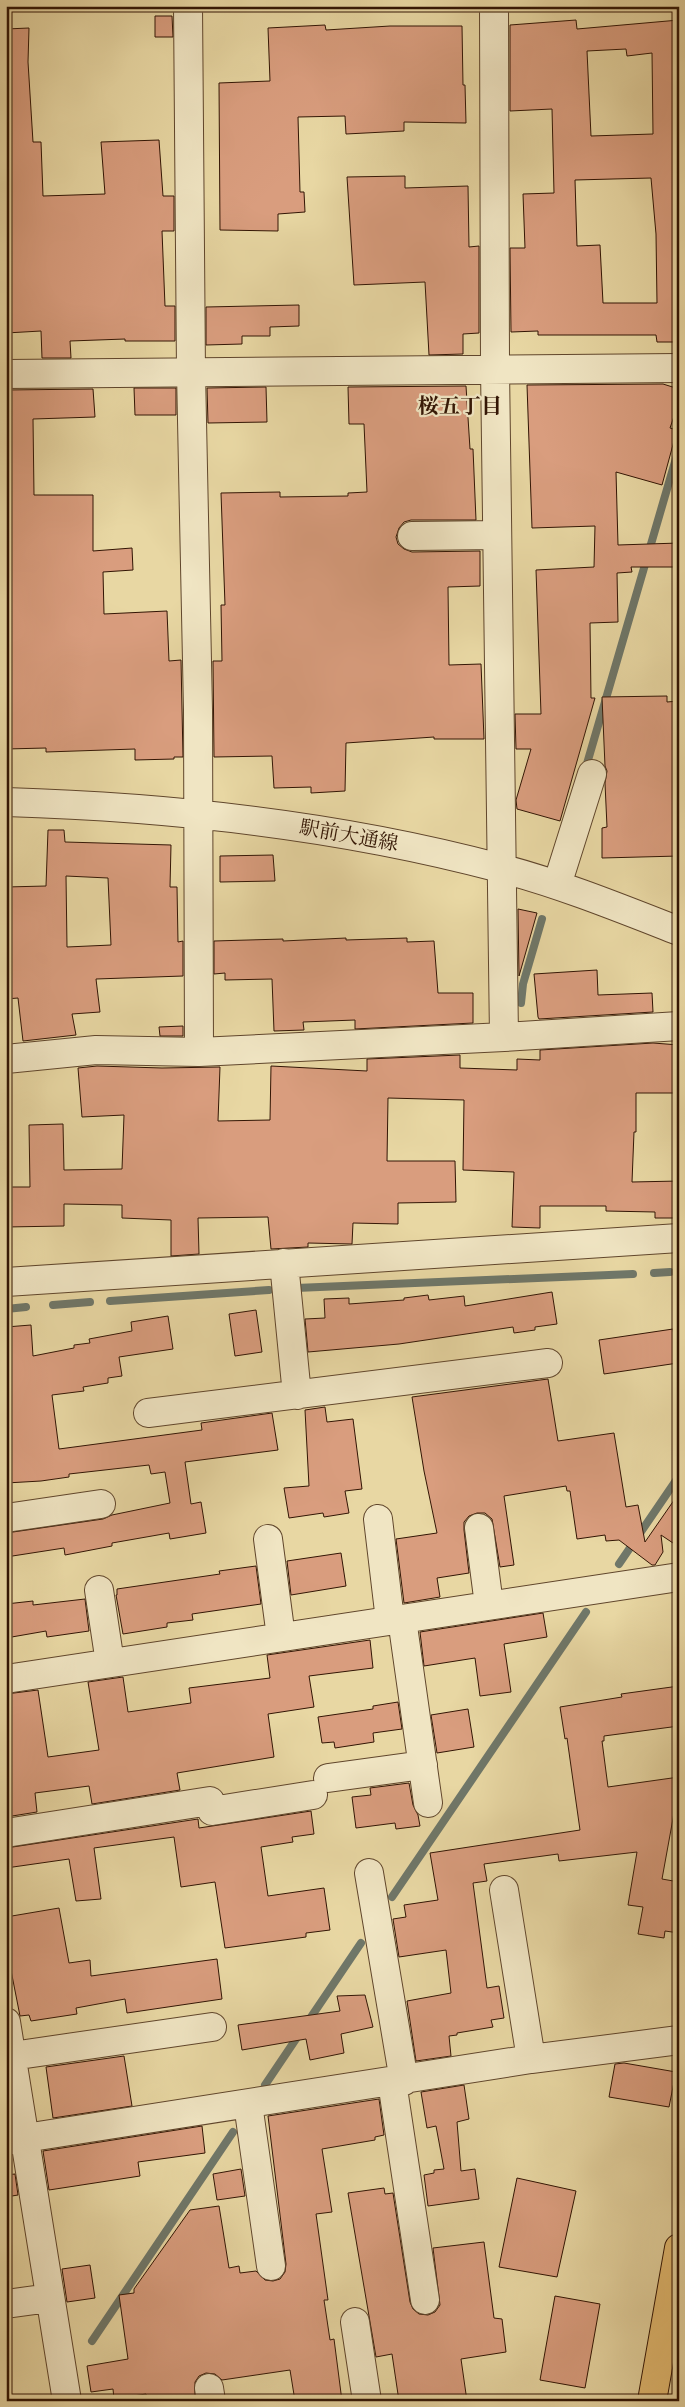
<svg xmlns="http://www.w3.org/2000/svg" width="685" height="2407" viewBox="0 0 685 2407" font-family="'Libre Bodoni','Noto Serif JP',serif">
	<rect width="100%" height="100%" fill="#e8d7a3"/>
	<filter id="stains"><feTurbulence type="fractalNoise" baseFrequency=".004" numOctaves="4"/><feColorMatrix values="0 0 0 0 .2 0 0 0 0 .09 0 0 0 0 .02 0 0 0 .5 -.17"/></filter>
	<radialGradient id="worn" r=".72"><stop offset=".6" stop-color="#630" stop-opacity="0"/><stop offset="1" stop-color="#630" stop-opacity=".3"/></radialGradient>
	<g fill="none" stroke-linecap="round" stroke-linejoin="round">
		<!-- stream -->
		<path stroke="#6f7769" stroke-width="8" d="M 586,767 L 679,448
			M 521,1003 L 523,984 L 542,919
			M 654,1273 L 670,1272
			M 296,1288 L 633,1274
			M 110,1301 L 269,1290
			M 53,1305 L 90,1302
			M 6,1309 L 26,1307
			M 619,1564 L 679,1476
			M 392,1897 L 586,1612
			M 307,2023 L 361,1943
			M 265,2085 L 300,2033
			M 92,2341 L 233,2132"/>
	</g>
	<!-- building -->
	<path fill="#d99d7e" stroke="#321504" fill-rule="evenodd" d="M 155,16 L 172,16 L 173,37 L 155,37 Z
		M 576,20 L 577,29 L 679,20 L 679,342 L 657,342 L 656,335 L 538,335 L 538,331 L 511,332 L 510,248 L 525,248 L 523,194 L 554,193 L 552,109 L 510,111 L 510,25 ZM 626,49 L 627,56 L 652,53 L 653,134 L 591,136 L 587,51 ZM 651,178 L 656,234 L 657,303 L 603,303 L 600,245 L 577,246 L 575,180 Z
		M 325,25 L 326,30 L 390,26 L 462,26 L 463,85 L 465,85 L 466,123 L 404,122 L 404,131 L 346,134 L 345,116 L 298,117 L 300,192 L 304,192 L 305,212 L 278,214 L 278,231 L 220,230 L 219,83 L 270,81 L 268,28 Z
		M 29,28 L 28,62 L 33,142 L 41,142 L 43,196 L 105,194 L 101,142 L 159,140 L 163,196 L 174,196 L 174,231 L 162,231 L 165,306 L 175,306 L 175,341 L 125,341 L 125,339 L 70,341 L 71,358 L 42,358 L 41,331 L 6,333 L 6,29 Z
		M 405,176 L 405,188 L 468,186 L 469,247 L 479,246 L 479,333 L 463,334 L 463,354 L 429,355 L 425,282 L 354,285 L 347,177 Z
		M 299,305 L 299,326 L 270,327 L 270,336 L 242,336 L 242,344 L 206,345 L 206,307 Z
		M 663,384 L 679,389 L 679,402 L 670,428 L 677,430 L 662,485 L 616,472 L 618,545 L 679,543 L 679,567 L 631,567 L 632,572 L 617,573 L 618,622 L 590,623 L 591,698 L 595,698 L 560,821 L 517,809 L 516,800 L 531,749 L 516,749 L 515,714 L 541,714 L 536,570 L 594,567 L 595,526 L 532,528 L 527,385 Z
		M 466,386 L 470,449 L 473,449 L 476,520 L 411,520 L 404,522 L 399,528 L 396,537 L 398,544 L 404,549 L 412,552 L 480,551 L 480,586 L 448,587 L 449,665 L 481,664 L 484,739 L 434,739 L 434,737 L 346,743 L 345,791 L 311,793 L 311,787 L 274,788 L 272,756 L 214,757 L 213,661 L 222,661 L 221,605 L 225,605 L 221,493 L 280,492 L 280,497 L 348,496 L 348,493 L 367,492 L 364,424 L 349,424 L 348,387 Z
		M 266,387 L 267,422 L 208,423 L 207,388 Z
		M 134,388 L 176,388 L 176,415 L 135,415 Z
		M 93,389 L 95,417 L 33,419 L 34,495 L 93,495 L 93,551 L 132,548 L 133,570 L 103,572 L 104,614 L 167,611 L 169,661 L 181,660 L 183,757 L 174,757 L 174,759 L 135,760 L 135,749 L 46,752 L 46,748 L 6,749 L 6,390 Z
		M 667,696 L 667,702 L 679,701 L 679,856 L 602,858 L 602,828 L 607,827 L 605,783 L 607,771 L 605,766 L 602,697 Z
		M 48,830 L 64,830 L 65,842 L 171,845 L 170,887 L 177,887 L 178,942 L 183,941 L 183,976 L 96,979 L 100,1012 L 72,1014 L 76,1035 L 23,1041 L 18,998 L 6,999 L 6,887 L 46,886 ZM 66,876 L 108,878 L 111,945 L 67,947 Z
		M 273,855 L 275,881 L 220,882 L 220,856 Z
		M 518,909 L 537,913 L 519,976 Z
		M 346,938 L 346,940 L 407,938 L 407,942 L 434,941 L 438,993 L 473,993 L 473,1023 L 355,1029 L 355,1020 L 303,1022 L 304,1030 L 274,1031 L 272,979 L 225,980 L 225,973 L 214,974 L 214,941 L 283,939 L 283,941 Z
		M 597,970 L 598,995 L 652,993 L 653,1012 L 539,1019 L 538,1017 L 534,974 Z
		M 183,1026 L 183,1036 L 160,1036 L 159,1027 Z
		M 653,1043 L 679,1045 L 679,1093 L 636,1093 L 636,1132 L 634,1132 L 632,1182 L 679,1181 L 679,1218 L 655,1218 L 655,1212 L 606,1211 L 606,1206 L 540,1206 L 540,1228 L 512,1227 L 514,1172 L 463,1170 L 464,1100 L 388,1098 L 387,1161 L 455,1161 L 456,1202 L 398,1203 L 398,1224 L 353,1223 L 352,1244 L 308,1243 L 308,1247 L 271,1249 L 268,1217 L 198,1218 L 199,1254 L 171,1256 L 171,1220 L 122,1218 L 122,1205 L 64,1204 L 64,1226 L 6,1227 L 6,1187 L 30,1187 L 29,1125 L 63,1124 L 64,1170 L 122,1169 L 124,1115 L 82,1117 L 78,1068 L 97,1066 L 162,1068 L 220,1067 L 218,1121 L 270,1120 L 271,1066 L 367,1071 L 367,1059 L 460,1055 L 460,1068 L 517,1070 L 517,1059 L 540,1060 L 540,1050 Z
		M 552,1292 L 557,1324 L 535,1327 L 535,1330 L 514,1333 L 513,1327 L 399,1344 L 308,1352 L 305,1319 L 325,1318 L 324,1299 L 349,1298 L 349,1304 L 404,1300 L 404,1298 L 428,1295 L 429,1300 L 464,1296 L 465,1306 Z
		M 256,1310 L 262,1352 L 235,1356 L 229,1314 Z
		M 168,1316 L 173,1349 L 119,1357 L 122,1376 L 108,1378 L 108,1383 L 83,1387 L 84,1391 L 52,1395 L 59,1449 L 202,1430 L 201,1423 L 272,1413 L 278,1450 L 185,1462 L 191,1504 L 201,1502 L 206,1533 L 170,1539 L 169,1533 L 112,1543 L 112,1546 L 65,1555 L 64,1548 L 6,1557 L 6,1533 L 103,1519 L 112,1515 L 170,1503 L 165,1472 L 151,1474 L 149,1465 L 69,1474 L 69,1477 L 41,1481 L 6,1483 L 6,1327 L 31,1325 L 33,1356 L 74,1348 L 74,1345 L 90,1343 L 89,1339 L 132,1331 L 131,1322 Z
		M 673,1329 L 678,1363 L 604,1374 L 599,1340 Z
		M 548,1379 L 558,1441 L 614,1433 L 626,1507 L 638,1505 L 645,1542 L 679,1493 L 679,1547 L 661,1535 L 663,1552 L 655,1565 L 652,1565 L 619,1540 L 606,1541 L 605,1535 L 577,1539 L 570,1491 L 567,1491 L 566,1486 L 504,1496 L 514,1565 L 500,1567 L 492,1519 L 485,1513 L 477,1513 L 469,1516 L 464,1522 L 464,1530 L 469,1573 L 437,1578 L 440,1597 L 404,1603 L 396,1539 L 437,1533 L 424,1471 L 412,1397 Z
		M 325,1407 L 327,1422 L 353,1419 L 362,1489 L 345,1491 L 349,1513 L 324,1517 L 323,1513 L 289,1518 L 284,1488 L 309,1486 L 305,1410 Z
		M 341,1553 L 346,1586 L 291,1595 L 287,1561 Z
		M 256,1566 L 261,1604 L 192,1614 L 193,1620 L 167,1623 L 167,1627 L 123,1634 L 116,1595 L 117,1595 L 117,1589 L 220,1574 L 219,1571 Z
		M 85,1599 L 89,1631 L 47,1637 L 46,1631 L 6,1638 L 6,1604 L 33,1601 L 33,1605 Z
		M 543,1613 L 547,1637 L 504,1644 L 511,1692 L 480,1696 L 475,1658 L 424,1666 L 420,1632 Z
		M 370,1640 L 373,1668 L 309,1676 L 314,1707 L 268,1714 L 274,1757 L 177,1773 L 180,1790 L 92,1804 L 89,1786 L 35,1793 L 37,1812 L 6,1817 L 6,1694 L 38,1690 L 48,1757 L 99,1750 L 88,1682 L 123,1677 L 128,1712 L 191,1703 L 189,1688 L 270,1678 L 267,1655 Z
		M 679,1686 L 679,1726 L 604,1736 L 604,1741 L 602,1741 L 608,1787 L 679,1777 L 679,1802 L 676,1802 L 662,1879 L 679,1882 L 679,1933 L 665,1931 L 664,1938 L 638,1934 L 643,1907 L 628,1905 L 637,1852 L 559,1861 L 558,1854 L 484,1864 L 487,1881 L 473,1883 L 487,1988 L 499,1986 L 504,2018 L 491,2020 L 493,2027 L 457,2033 L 457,2035 L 449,2036 L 451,2056 L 416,2061 L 407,2001 L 451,1993 L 446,1950 L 399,1957 L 393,1919 L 406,1917 L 404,1905 L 438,1900 L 430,1853 L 580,1830 L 567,1738 L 565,1739 L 560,1707 L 622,1697 L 621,1694 Z
		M 398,1702 L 402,1729 L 373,1733 L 374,1742 L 335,1748 L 334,1742 L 322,1743 L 318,1717 L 373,1709 L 373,1706 Z
		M 468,1709 L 474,1747 L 437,1753 L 431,1715 Z
		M 409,1783 L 413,1805 L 418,1815 L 420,1826 L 396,1829 L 395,1823 L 356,1828 L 352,1797 L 371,1795 L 370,1788 Z
		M 311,1811 L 314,1834 L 292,1837 L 293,1842 L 261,1847 L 268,1896 L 324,1888 L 330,1930 L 306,1933 L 306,1937 L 225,1948 L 215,1882 L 181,1887 L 174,1837 L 94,1848 L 101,1899 L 76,1901 L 69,1859 L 6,1868 L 6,1848 L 198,1819 L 199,1828 Z
		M 59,1908 L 69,1963 L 90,1960 L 91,1976 L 217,1959 L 222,1999 L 127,2013 L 125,1999 L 76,2008 L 77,2014 L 31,2021 L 29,2015 L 20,2016 L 6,1945 L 6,1917 Z
		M 365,1995 L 373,2027 L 341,2034 L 344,2053 L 310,2060 L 306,2039 L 242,2050 L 238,2025 L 340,2011 L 337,1996 Z
		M 124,2056 L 132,2106 L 53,2118 L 46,2067 Z
		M 624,2063 L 676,2072 L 669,2107 L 609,2097 L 615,2064 Z
		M 464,2085 L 469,2119 L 457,2122 L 461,2171 L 475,2169 L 479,2199 L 428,2206 L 424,2175 L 434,2173 L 434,2170 L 444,2169 L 436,2126 L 427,2128 L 421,2092 Z
		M 379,2099 L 384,2135 L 375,2137 L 375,2140 L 322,2149 L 332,2212 L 316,2214 L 328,2300 L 324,2300 L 330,2340 L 334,2339 L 342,2401 L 295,2401 L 290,2370 L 222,2380 L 215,2374 L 206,2373 L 199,2376 L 195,2382 L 195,2399 L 192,2401 L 147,2401 L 146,2394 L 114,2399 L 113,2389 L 91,2392 L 87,2366 L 128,2359 L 119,2295 L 134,2293 L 134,2289 L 190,2210 L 219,2206 L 229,2268 L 239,2266 L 240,2273 L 256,2271 L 265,2280 L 273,2281 L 280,2279 L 285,2272 L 286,2264 L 268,2116 Z
		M 202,2126 L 205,2153 L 138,2162 L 140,2176 L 49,2190 L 43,2151 Z
		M 241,2169 L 245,2196 L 217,2200 L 213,2174 Z
		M 15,2174 L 18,2195 L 6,2197 L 6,2175 Z
		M 517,2178 L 576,2191 L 557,2277 L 499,2267 Z
		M 384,2188 L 385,2194 L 393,2193 L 410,2302 L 413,2309 L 419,2314 L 428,2315 L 435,2312 L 440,2305 L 433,2248 L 484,2242 L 494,2318 L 502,2319 L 506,2352 L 461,2359 L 467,2401 L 399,2401 L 392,2354 L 376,2357 L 348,2193 Z
		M 90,2265 L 95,2298 L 67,2302 L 62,2269 Z
		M 555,2296 L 600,2304 L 585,2388 L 540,2380 Z"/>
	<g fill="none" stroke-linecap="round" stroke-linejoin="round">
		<!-- minor casing -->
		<g stroke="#60462c" stroke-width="30">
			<path id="minor" d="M 188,6 L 191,372 L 198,710 L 199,1052
				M 494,6 L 495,368 L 504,1037
				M 6,374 L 679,368
				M 412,536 L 497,535
				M 6,802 C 173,807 339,825 500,868 C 561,884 620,908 679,931
				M 557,885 L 592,774
				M 6,1059 L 96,1050 L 199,1052 L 504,1037 L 679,1026
				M 284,1263 L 297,1395
				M 6,1282 L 679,1238
				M 148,1413 L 548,1363
				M 6,1518 L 101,1504
				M 378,1519 L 390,1620
				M 479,1528 L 489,1605
				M 268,1539 L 281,1637
				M 99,1590 L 110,1663
				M 402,1619 L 428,1803
				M 6,1679 L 679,1577
				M 328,1778 L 423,1765
				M 6,1833 L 210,1801 L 212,1811 L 313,1795
				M 369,1873 L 404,2081
				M 504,1890 L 531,2059
				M 6,2022 L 67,2401
				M 12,2056 L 212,2027
				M 392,2082 L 425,2300
				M 248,2104 L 271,2266
				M 6,2141 L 531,2059 L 679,2040
				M 6,2304 L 50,2298
				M 355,2322 L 367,2401
				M 209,2388 L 211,2401"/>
		</g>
		<!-- highway casing -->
		<g stroke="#321504" stroke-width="30">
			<path id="highway" d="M 652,2401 L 679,2248"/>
		</g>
		<!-- minor -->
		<use href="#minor" stroke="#f0e5c3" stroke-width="28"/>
		<!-- highway -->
		<use href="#highway" stroke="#e4bc72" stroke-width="28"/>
	</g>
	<g text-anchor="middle" stroke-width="4.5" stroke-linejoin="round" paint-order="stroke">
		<!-- street labels -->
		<g font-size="20" fill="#321504" stroke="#f0e5c3">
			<text transform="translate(349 835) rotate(10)" y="7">駅前大通線</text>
		</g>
		<!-- neighbourhood labels -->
		<g font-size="21" font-weight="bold" fill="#321504" stroke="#f0e5c3">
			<text x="460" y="413">桜五丁目</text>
		</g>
	</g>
	<!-- margin -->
	<rect width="685" height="2407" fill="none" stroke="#e8d7a3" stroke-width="25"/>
	<rect x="8" y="8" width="670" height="2392" fill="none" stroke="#321504" stroke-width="2.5"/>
	<rect x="12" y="12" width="660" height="2382" fill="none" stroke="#321504"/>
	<rect width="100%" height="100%" filter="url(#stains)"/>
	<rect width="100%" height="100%" fill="url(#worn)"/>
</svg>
